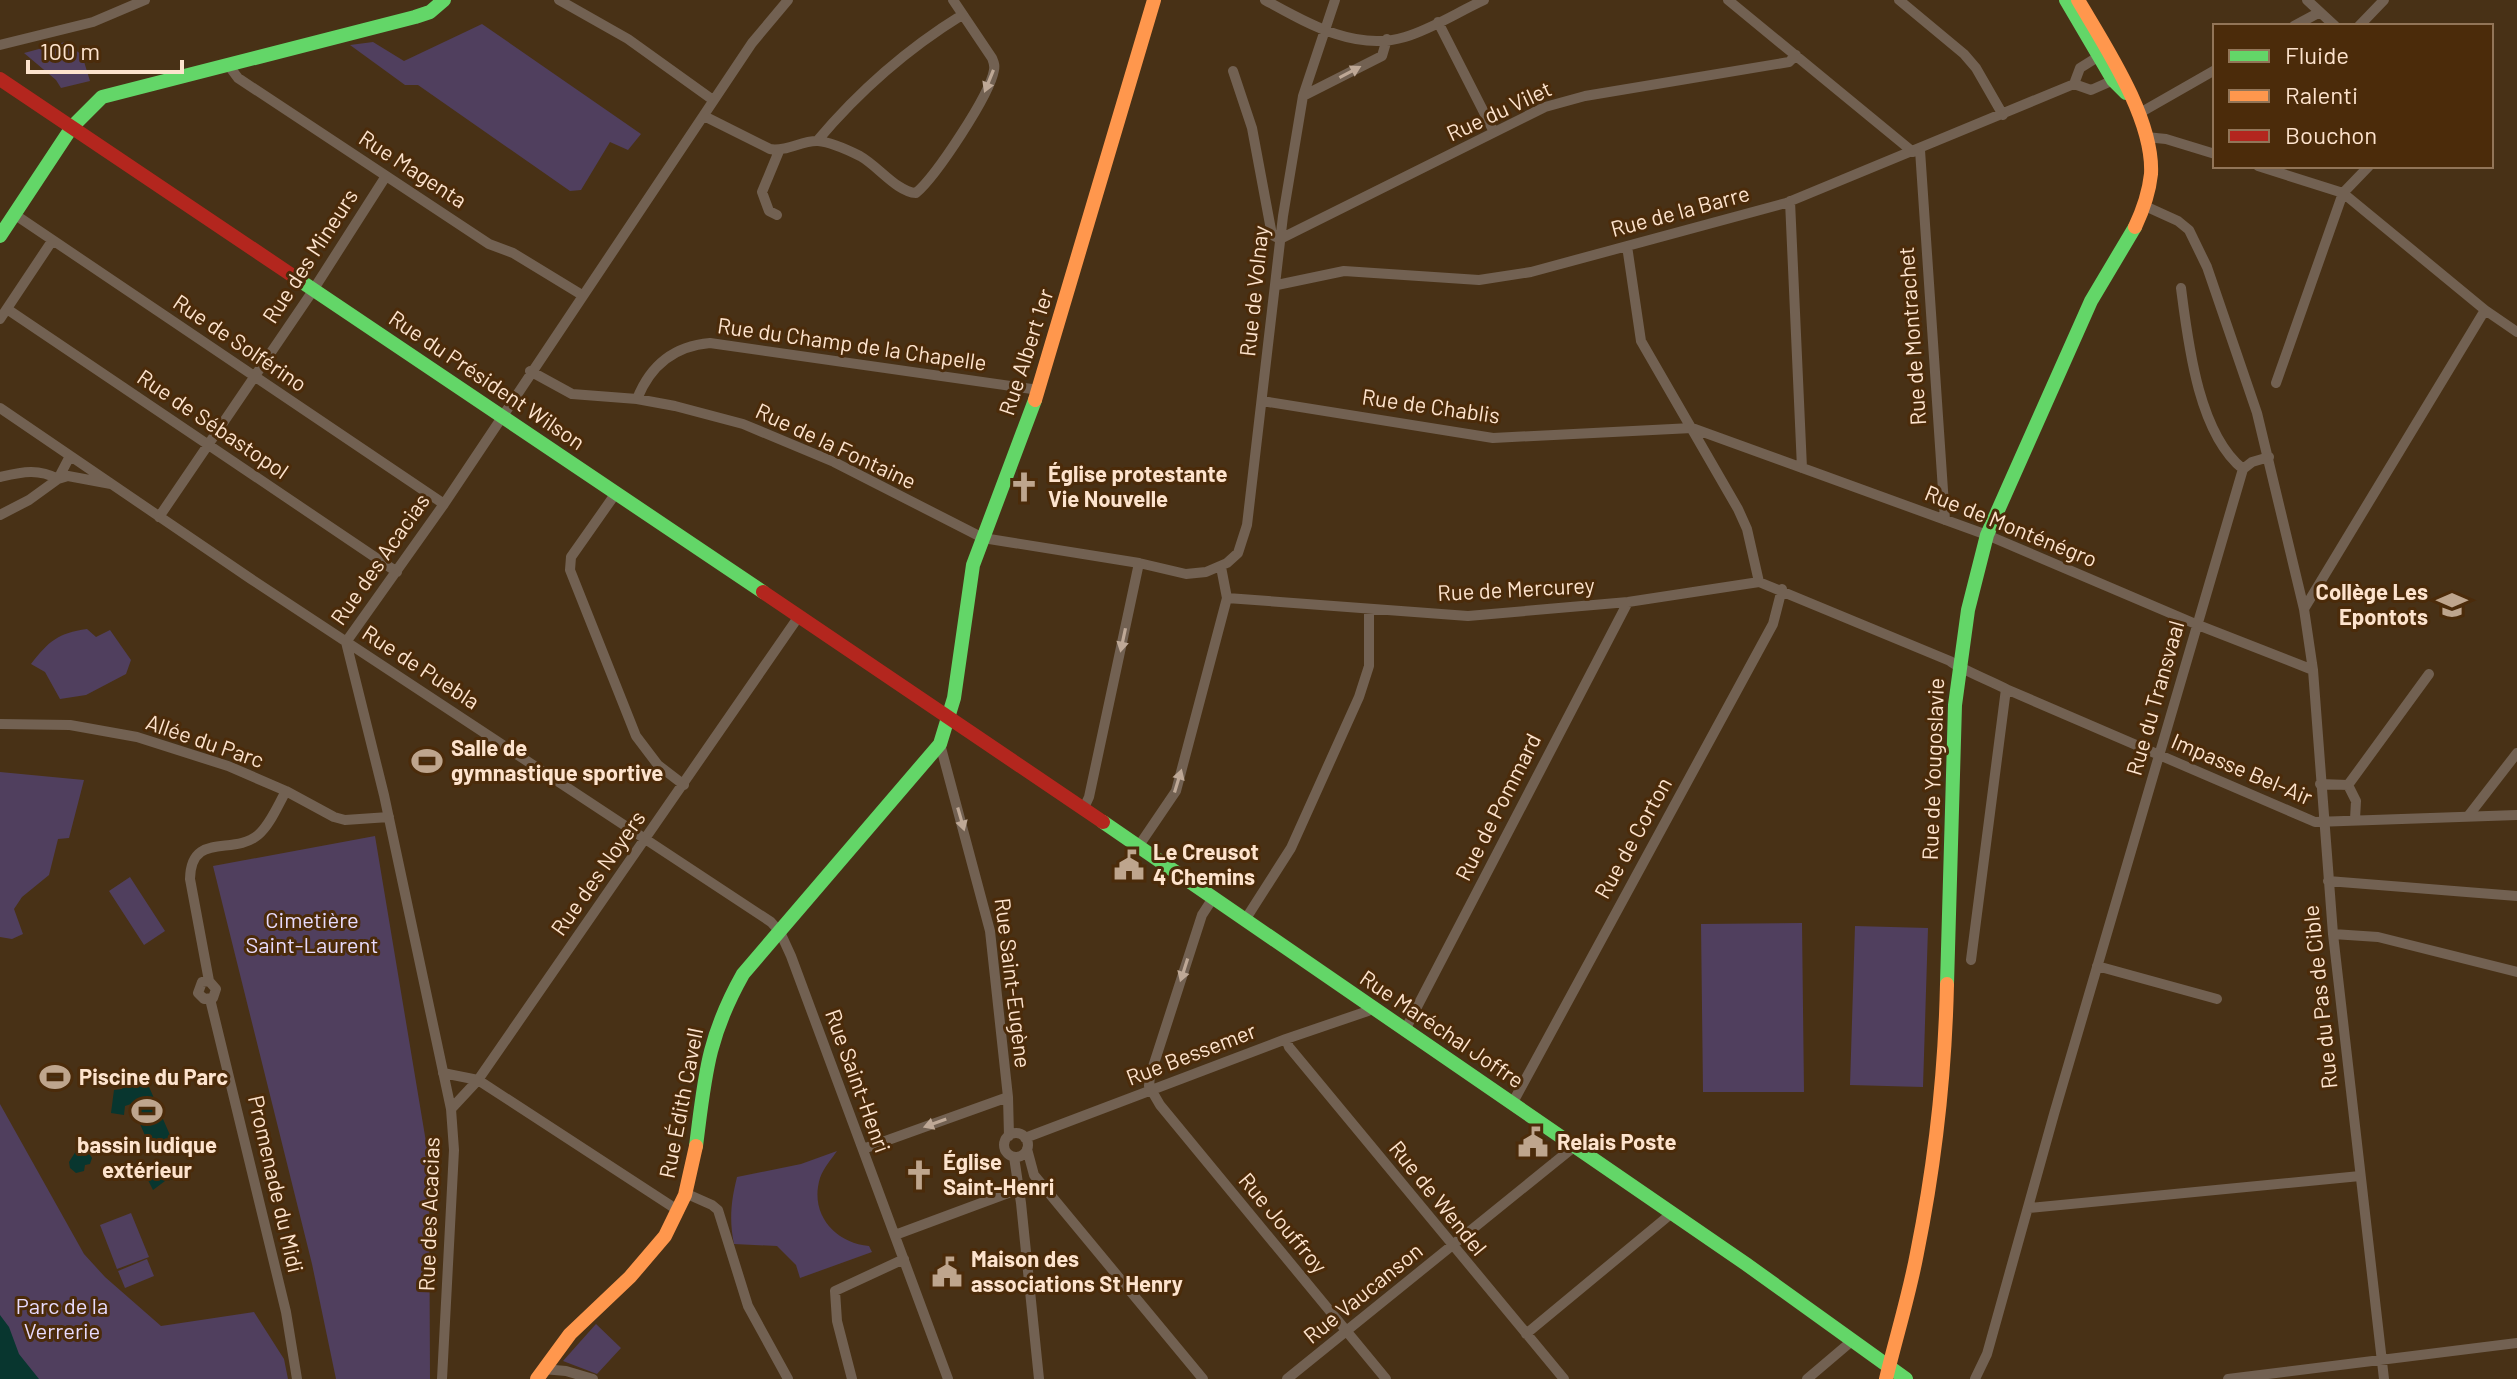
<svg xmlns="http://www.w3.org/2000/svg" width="2517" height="1379" viewBox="0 0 2517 1379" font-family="Barlow,sans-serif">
	<rect width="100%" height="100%" fill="#483116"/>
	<!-- green -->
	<path fill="#503f5e" d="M 482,24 L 641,134 L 628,150 L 610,142 L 581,190 L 570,191 L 418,85 L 405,85 L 350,45 L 373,42 L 404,61 Z
		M 65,42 L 82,55 L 90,81 L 61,88 L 56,80 L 24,53 Z
		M 87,629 L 96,637 L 110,630 L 131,660 L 126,674 L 86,695 L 60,699 L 45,672 L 31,664 C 49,641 58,633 87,629 Z
		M 0,772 L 84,780 L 69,838 L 58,839 L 49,875 L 22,897 L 14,909 L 23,934 L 12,939 L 0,937 Z
		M 375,836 L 429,1160 L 430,1379 L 336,1379 L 312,1264 L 213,866 Z
		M 130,877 L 165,931 L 144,945 L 109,891 Z
		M 1802,923 L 1804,1092 L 1703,1092 L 1701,924 Z
		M 1855,926 L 1928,928 L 1923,1087 L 1850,1085 Z
		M 0,1104 L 84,1254 L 105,1277 L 161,1326 L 254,1312 L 284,1359 L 288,1379 L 0,1379 Z
		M 837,1151 C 831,1160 824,1167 820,1178 C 809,1214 835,1243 869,1246 L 872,1252 L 800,1278 L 796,1265 L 777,1246 L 734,1244 C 729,1220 731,1201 737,1177 L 801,1164 Z
		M 131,1213 L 149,1257 L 117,1269 L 100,1225 Z
		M 147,1259 L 154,1276 L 125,1288 L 118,1271 Z
		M 596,1324 L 621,1348 L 597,1374 L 563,1361 Z"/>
	<!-- water -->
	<path fill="#08362f" d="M 143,1073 L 173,1142 L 152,1151 L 131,1104 L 125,1106 L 124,1115 L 111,1113 L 114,1090 L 122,1089 L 124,1086 L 122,1081 Z
		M 76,1151 L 88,1152 L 92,1158 L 90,1164 L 85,1165 L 84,1171 L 76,1173 L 70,1168 L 69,1162 Z
		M 168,1163 L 176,1179 L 165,1181 L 153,1190 L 145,1174 Z
		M 0,1315 L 9,1327 L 19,1354 L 39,1379 L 0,1379 Z"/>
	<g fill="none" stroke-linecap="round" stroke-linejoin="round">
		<!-- street -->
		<path stroke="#726152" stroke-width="10" d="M 559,0 L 628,39 L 713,100
			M 1265,0 C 1307,23 1355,52 1405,37 C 1432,29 1458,12 1484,0
			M 1728,0 L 1913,152
			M 1899,0 L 1964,54 L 1976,68 L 2003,115
			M 2307,0 L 2335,26
			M 1438,22 L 1494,132
			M 2294,26 L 2320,12
			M 2359,26 L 2384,0
			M 0,45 L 93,22 L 145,0
			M 229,66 L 238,78 L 489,244 L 513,253 L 582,295
			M 1233,71 L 1252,128 L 1272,235 L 1280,239
			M 2074,84 L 2080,68 L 2104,53
			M 1303,96 L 1382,56 L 1387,39
			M 2138,114 L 2215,70
			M 704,116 L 770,149 C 787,152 802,140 818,141 C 831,142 848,150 860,156 C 878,166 897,192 916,193 C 936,176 990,95 994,70 C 995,65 994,63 992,58 L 953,0
			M 2146,137 L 2166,139 L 2215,154
			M 817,141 C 859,91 907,49 962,15
			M 1920,150 L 1945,520
			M 2258,166 L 2343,193 L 2485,310 L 2517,332
			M 1790,201 L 1802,468
			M 2145,206 L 2178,221 L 2189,230 L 2207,267 L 2257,413 L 2304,609 L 2313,670 L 2333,934 L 2384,1379
			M 14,214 L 444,504
			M 777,215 L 769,211 L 762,192 L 779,151
			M 1280,239 L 1545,107 L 1585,96 L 1789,62 L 1796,55
			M 1627,246 L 1641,341 L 1738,509 L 1747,529 L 1759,582
			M 1277,285 L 1344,271 L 1479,280 L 1531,272 L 1786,203 L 2074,84 L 2091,90 L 2116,79
			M 2181,288 C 2188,342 2198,433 2243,469
			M 7,309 L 397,572
			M 0,319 L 52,241
			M 530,371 L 572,394 L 637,399 L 675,406 L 743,424 L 834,462 L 983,538 L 1139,563 L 1186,574 L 1206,572 L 1227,563 L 1238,553 L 1247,525 L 1283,216 L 1303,96 L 1335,0
			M 2276,383 L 2343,193 L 2369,166
			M 637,399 C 650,366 674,346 710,343 L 1039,390
			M 1262,401 L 1493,438 L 1692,428 L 1987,535 L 2198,625 L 2313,670
			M 0,408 L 251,579 L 771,922 L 780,932 L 791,956 L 948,1379
			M 0,477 C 22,472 38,468 58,479
			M 58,479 L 68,476 L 111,484
			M 616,493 L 571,557 L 570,570 L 636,736 L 658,765 L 684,785
			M 0,515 L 29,500 L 58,479 L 70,456
			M 159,517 L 310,295 L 386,176
			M 1227,598 L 1468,616 L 1628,602 L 1759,582 L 1950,661 C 1960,669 1991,681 2006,689 L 2315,822 L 2517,815
			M 2304,609 L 2485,310
			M 0,724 L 70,725 L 137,737 L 228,766 L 286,791 L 334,817 L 345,820 L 389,817
			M 940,744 L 990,931 L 1008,1097 L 1009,1136
			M 2320,784 L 2348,785
			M 2348,785 L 2429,674
			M 2348,785 L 2356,801 L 2355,819
			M 1083,810 L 1089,797 L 1139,563
			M 2469,815 L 2517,753
			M 1138,847 L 1176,791 L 1227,598 L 1221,567
			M 2328,881 L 2517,896
			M 1213,898 L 1202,915 L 1150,1076 L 1149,1086 L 1160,1105 L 1386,1379
			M 1245,920 L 1291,848 L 1359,697 L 1369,666 L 1369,610
			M 2333,934 L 2378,937 L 2517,972
			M 1971,960 L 2006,689
			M 2097,966 L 2217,999
			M 209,981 L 202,982 L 198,993 L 204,999 L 213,998 L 216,989 L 209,981 L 190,879 C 191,831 233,856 258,835 C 270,825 278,805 286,791
			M 210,999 L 286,1312 L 297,1379
			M 1405,1030 L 1628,602
			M 1286,1039 L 1289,1047 L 1564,1379
			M 443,1073 L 478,1080 L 679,1211
			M 1512,1104 L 1773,624 L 1782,589
			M 451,1109 L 478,1080 L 799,616
			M1004 1145a12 12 0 1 1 24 0a12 12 0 1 1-24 0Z
			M 1025,1138 L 1286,1039 L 1368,1011 L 1370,1007
			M 863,1149 L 1008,1097
			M 1027,1149 L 1034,1175 L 1203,1379
			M 1014,1157 L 1021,1203 L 1039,1379
			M 685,1193 L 712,1205 L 718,1210 L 748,1306 L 788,1379
			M 2029,1208 L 2360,1176
			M 895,1235 L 1019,1189
			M 1526,1334 L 1672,1213
			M 543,1369 L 566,1371 L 593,1379
			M 442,1379 L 454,1150 L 451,1109 L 384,795 L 346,642 L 444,504 L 752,43 L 788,0
			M 852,1379 L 837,1321 L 835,1291 L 904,1259
			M 1287,1379 L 1575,1146
			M 1807,1379 L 1853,1340
			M 1975,1379 L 1987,1354 L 2054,1114 L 2243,469 L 2252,462 L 2269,457
			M 2228,1379 L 2517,1343"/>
		<!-- fast -->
		<path stroke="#63d668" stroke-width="14" d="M 2066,0 L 2113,80 L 2126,93
			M 0,236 L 72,127 L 102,97 L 415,17 L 430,12 L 444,0
			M 299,280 L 763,592
			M 1103,822 L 1746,1264 L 1906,1379
			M 1947,984 L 1955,705 L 1968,610 L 1987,535 L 2091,301 L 2135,227
			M 696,1146 C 705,1076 707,1038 743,974 L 940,744 L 954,698 L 973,565 L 1035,400"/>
		<!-- slow -->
		<path stroke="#ff974d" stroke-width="14" d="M 2078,0 C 2105,46 2154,119 2151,174 C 2149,193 2143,210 2135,227
			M 1035,400 L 1154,0
			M 537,1379 L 570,1334 L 630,1277 L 665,1236 L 685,1195 L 696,1146
			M 1886,1379 C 1896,1337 1909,1296 1917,1253 C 1935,1164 1945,1075 1947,984"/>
		<!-- jam -->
		<path stroke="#b3261e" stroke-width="14" d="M 0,79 L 299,280
			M 763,592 L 1103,822"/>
	</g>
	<!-- one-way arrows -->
	<defs><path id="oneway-solid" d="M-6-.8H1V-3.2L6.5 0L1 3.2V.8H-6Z" transform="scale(2)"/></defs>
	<g fill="#bea896">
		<use href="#oneway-solid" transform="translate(1350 72) rotate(-28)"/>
		<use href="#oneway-solid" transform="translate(989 81) rotate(112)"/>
		<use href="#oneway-solid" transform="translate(1123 640) rotate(102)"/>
		<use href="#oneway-solid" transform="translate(1178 781) rotate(-73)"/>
		<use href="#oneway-solid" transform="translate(961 819) rotate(74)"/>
		<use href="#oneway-solid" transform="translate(1184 970) rotate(108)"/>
		<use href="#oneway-solid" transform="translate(935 1123) rotate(160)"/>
	</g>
	<!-- icons -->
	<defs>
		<g id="church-bare" transform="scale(2.4)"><path d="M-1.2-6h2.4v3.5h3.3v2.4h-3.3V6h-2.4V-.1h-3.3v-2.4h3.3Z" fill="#bea58d" stroke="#4b2b0a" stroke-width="2.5" paint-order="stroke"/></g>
		<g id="school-bare" transform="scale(2.4)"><path d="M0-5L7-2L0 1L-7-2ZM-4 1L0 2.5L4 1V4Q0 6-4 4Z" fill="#bea58d" stroke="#4b2b0a" stroke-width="2.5" paint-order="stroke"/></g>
		<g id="stadium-bare" transform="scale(2.4)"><path d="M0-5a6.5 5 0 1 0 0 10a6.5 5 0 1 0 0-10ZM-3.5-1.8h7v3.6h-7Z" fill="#bea58d" stroke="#4b2b0a" stroke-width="2.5" paint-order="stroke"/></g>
		<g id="civic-bare" transform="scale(2.4)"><path d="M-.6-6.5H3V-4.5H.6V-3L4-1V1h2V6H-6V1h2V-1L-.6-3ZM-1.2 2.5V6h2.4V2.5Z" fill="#bea58d" stroke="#4b2b0a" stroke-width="2.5" paint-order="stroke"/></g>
	</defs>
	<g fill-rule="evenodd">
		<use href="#church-bare" x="1024" y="487"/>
		<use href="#school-bare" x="2452" y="605"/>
		<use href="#stadium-bare" x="427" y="761"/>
		<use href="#civic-bare" x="1129" y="865"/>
		<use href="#stadium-bare" x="55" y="1077"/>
		<use href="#stadium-bare" x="147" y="1111"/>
		<use href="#civic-bare" x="1533" y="1142"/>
		<use href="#church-bare" x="919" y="1175"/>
		<use href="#civic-bare" x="947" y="1272"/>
	</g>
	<g text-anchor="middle" stroke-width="6" stroke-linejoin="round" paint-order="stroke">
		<!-- street labels -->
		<g font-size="22" fill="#fde3cd" stroke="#4b2b0a">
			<text transform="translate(1499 111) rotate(-25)" y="8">Rue du Vilet</text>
			<text transform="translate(413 169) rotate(33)" y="8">Rue Magenta</text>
			<text transform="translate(1680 211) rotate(-15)" y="8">Rue de la Barre</text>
			<text transform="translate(310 256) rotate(-57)" y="8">Rue des Mineurs</text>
			<text transform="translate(1254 291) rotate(-84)" y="8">Rue de Volnay</text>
			<text transform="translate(1912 336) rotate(-94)" y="8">Rue de Montrachet</text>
			<text transform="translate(240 343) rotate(34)" y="8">Rue de Solférino</text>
			<text transform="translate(852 344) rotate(8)" y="8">Rue du Champ de la Chapelle</text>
			<text transform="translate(1026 352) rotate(-72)" y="8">Rue Albert 1er</text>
			<text transform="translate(487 380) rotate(34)" y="8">Rue du Président Wilson</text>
			<text transform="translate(1431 406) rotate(8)" y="8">Rue de Chablis</text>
			<text transform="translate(213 424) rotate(34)" y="8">Rue de Sébastopol</text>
			<text transform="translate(836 446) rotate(25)" y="8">Rue de la Fontaine</text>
			<text transform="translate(2011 526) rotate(22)" y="8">Rue de Monténégro</text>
			<text transform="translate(380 559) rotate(-55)" y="8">Rue des Acacias</text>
			<text transform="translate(1516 589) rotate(-3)" y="8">Rue de Mercurey</text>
			<text transform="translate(421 667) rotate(33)" y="8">Rue de Puebla</text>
			<text transform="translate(2155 698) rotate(-74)" y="8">Rue du Transvaal</text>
			<text transform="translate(205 741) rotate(19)" y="8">Allée du Parc</text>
			<text transform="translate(1933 769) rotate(-88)" y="8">Rue de Yougoslavie</text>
			<text transform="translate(2242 769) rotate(23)" y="8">Impasse Bel-Air</text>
			<text transform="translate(1498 807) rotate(-63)" y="8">Rue de Pommard</text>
			<text transform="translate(1633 838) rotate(-61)" y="8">Rue de Corton</text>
			<text transform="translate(598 873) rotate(-55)" y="8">Rue des Noyers</text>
			<text transform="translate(1013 983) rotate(83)" y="8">Rue Saint-Eugène</text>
			<text transform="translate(2320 997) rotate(-96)" y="8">Rue du Pas de Cible</text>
			<text transform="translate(1442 1029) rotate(34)" y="8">Rue Maréchal Joffre</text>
			<text transform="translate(1191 1054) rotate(-21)" y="8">Rue Bessemer</text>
			<text transform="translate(858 1081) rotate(70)" y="8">Rue Saint-Henri</text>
			<text transform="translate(681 1103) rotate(-79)" y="8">Rue Édith Cavell</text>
			<text transform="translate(276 1184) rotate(77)" y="8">Promenade du Midi</text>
			<text transform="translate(1438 1198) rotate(51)" y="8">Rue de Wendel</text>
			<text transform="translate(429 1214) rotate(-88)" y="8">Rue des Acacias</text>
			<text transform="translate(1283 1223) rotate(50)" y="8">Rue Jouffroy</text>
			<text transform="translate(1363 1293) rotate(-39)" y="8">Rue Vaucanson</text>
		</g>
		<!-- poi labels -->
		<g font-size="22" font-weight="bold" fill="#fde3cd" stroke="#4b2b0a" text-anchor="start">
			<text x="1048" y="482">Église protestante<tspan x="1048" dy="25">Vie Nouvelle</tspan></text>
			<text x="2428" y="600" text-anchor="end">Collège Les<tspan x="2428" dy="25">Epontots</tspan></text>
			<text x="451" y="756">Salle de<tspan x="451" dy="25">gymnastique sportive</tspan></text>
			<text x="1153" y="860">Le Creusot<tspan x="1153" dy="25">4 Chemins</tspan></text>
			<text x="79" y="1085">Piscine du Parc</text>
			<text x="1557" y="1150">Relais Poste</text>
			<text x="147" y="1153" text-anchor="middle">bassin ludique<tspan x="147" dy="25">extérieur</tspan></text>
			<text x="943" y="1170">Église<tspan x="943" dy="25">Saint-Henri</tspan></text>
			<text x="971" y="1267">Maison des<tspan x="971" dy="25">associations St Henry</tspan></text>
		</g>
		<!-- park labels -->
		<g font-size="22" fill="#e8dbfd" stroke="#4b2b0a">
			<text x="312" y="928">Cimetière<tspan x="312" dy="25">Saint-Laurent</tspan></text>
			<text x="62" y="1314">Parc de la<tspan x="62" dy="25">Verrerie</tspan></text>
		</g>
	</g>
	<!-- legend -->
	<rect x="2213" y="24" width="280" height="144" fill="#4b2b0a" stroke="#927558" stroke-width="2"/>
	<rect x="2229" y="50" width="40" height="12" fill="#63d668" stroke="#927558" stroke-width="2"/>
	<text x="2285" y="64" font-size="24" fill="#fde3cd">Fluide</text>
	<rect x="2229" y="90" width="40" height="12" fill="#ff974d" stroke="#927558" stroke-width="2"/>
	<text x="2285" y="104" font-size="24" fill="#fde3cd">Ralenti</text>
	<rect x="2229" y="130" width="40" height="12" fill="#b3261e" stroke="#927558" stroke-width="2"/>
	<text x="2285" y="144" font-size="24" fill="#fde3cd">Bouchon</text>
	<!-- scale -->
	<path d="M28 60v12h154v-12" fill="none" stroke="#fde3cd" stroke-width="4"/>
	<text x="40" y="60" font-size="24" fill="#fde3cd" stroke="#4b2b0a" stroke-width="6" paint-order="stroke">100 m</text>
</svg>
